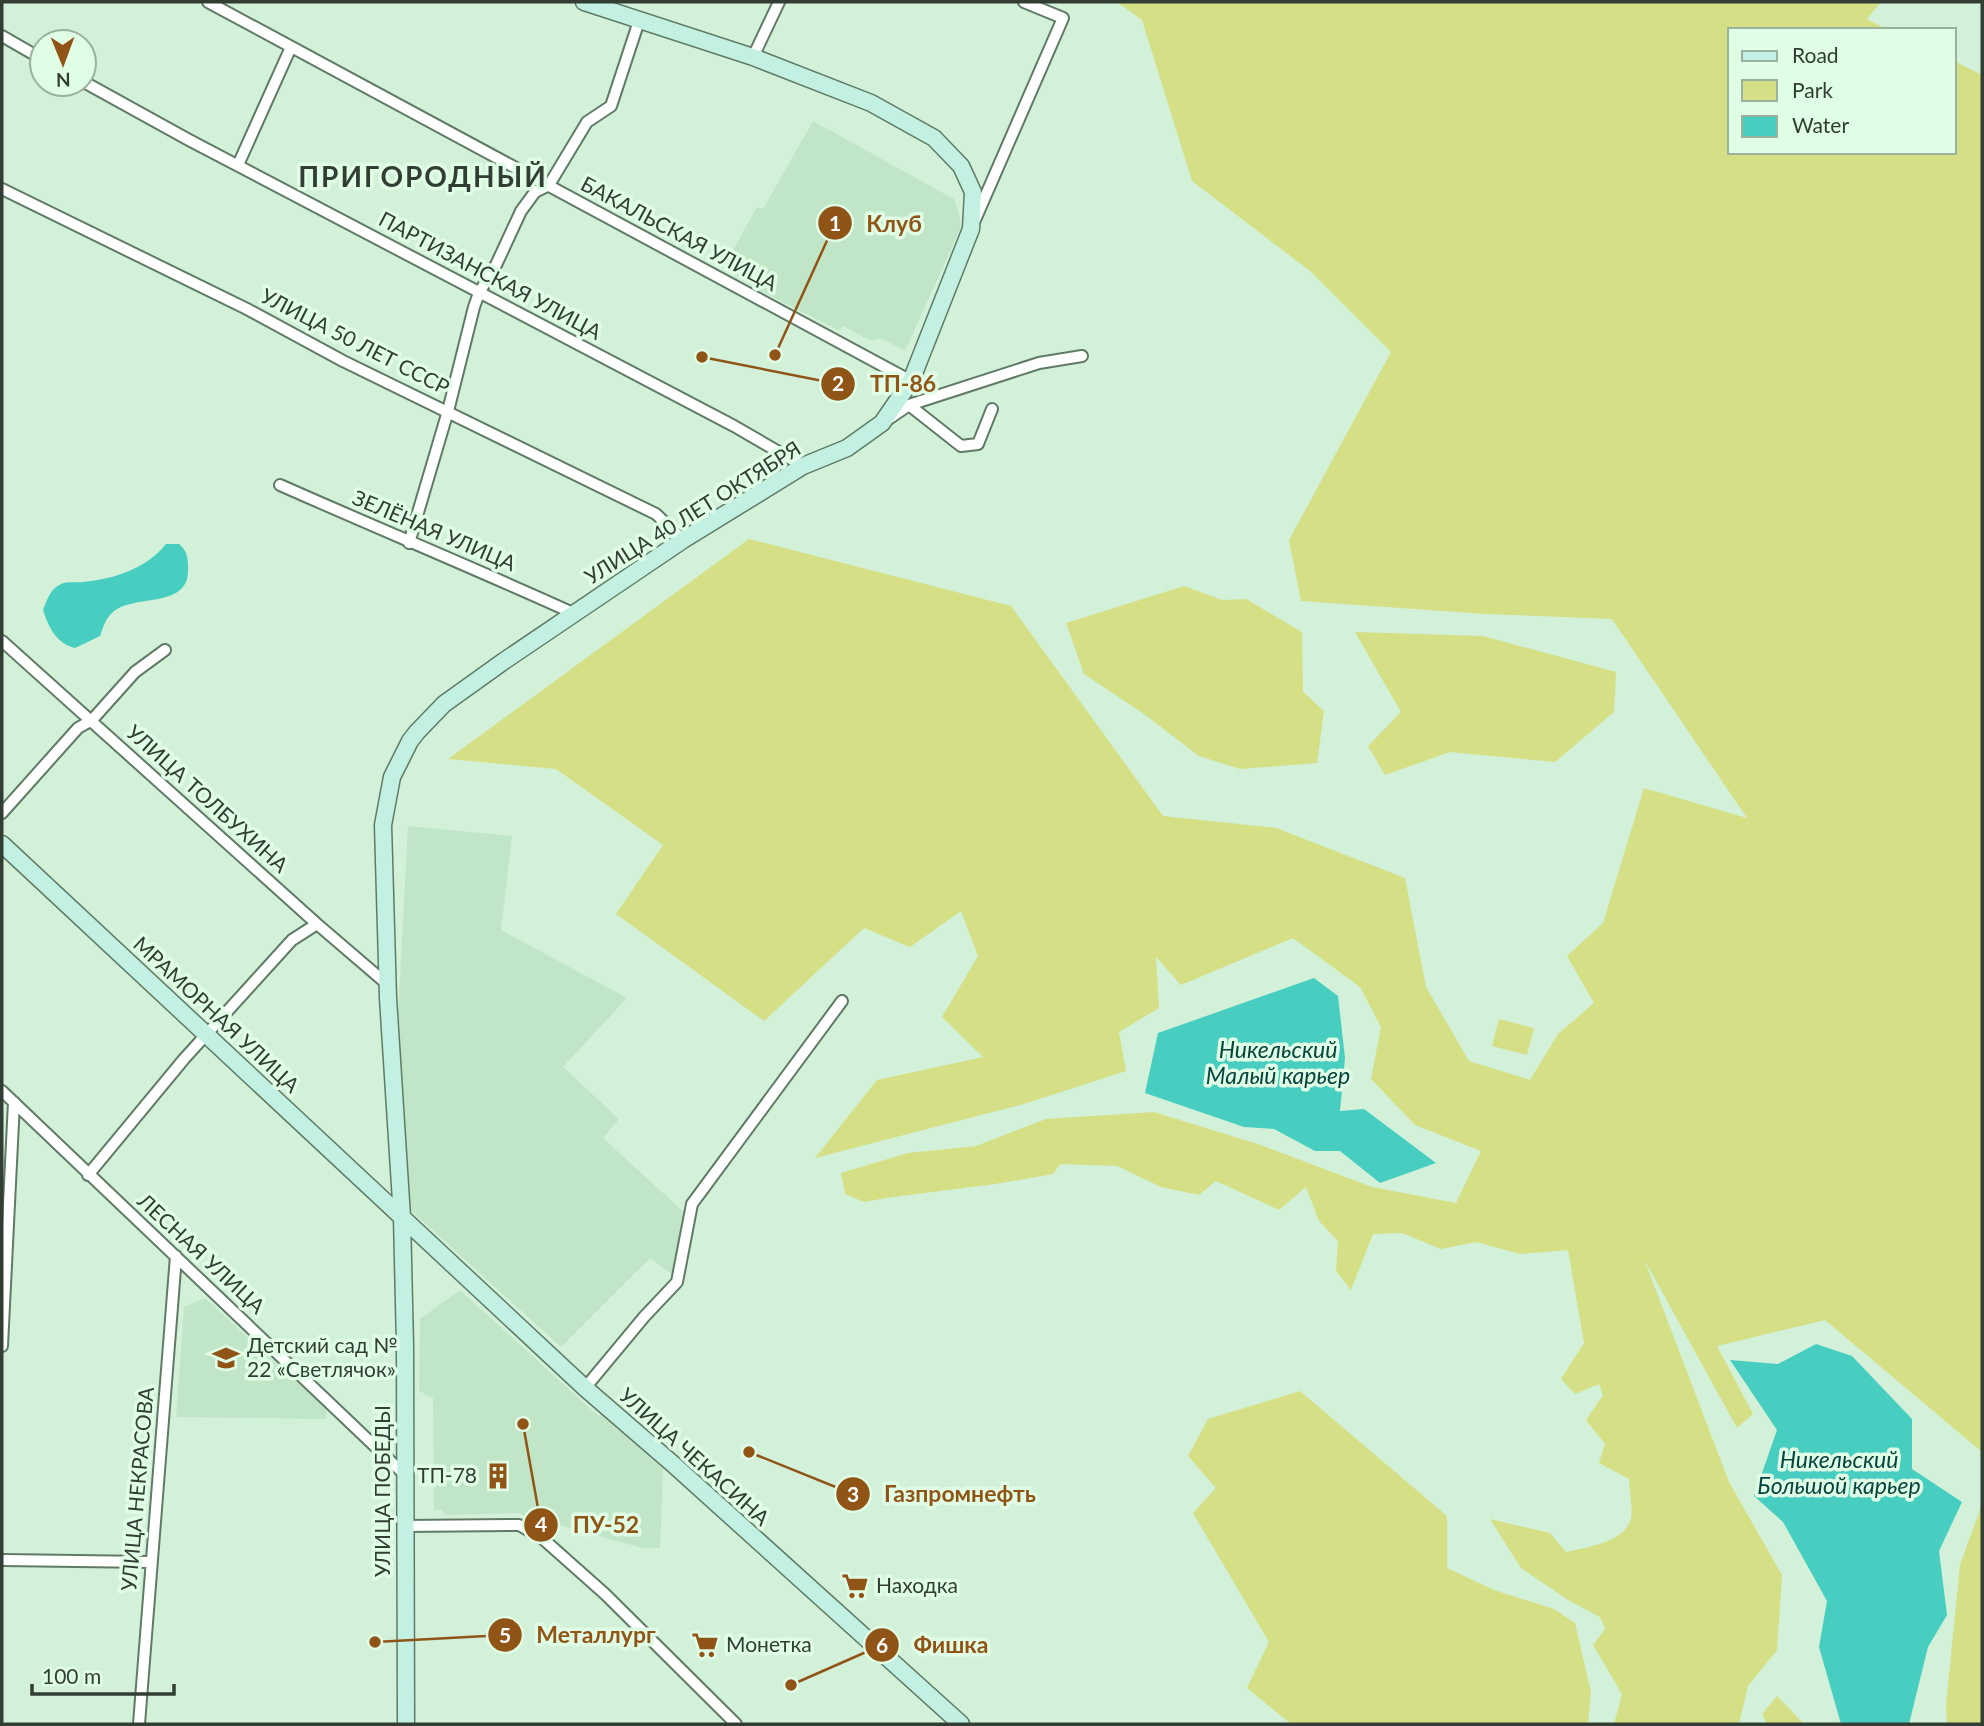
<svg xmlns="http://www.w3.org/2000/svg" width="1984" height="1726" viewBox="0 0 1984 1726" font-family="Lato,sans-serif">
	<rect width="100%" height="100%" fill="#d2f1d8"/>
	<!-- built -->
	<path fill="#c1e6c7" d="M 813,121 L 954,199 L 960,218 L 961,227 L 905,351 L 880,338 L 871,341 L 843,326 L 840,331 L 757,289 L 723,268 L 757,207 L 763,209 Z
		M 408,826 L 512,836 L 501,930 L 627,998 L 563,1067 L 619,1119 L 603,1138 L 687,1215 L 678,1244 L 684,1262 L 673,1275 L 650,1258 L 561,1347 L 407,1207 L 398,1015 Z
		M 460,1290 L 586,1405 L 599,1416 L 601,1414 L 663,1469 L 660,1548 L 642,1548 L 517,1513 L 446,1515 L 441,1510 L 434,1510 L 433,1398 L 419,1391 L 420,1319 Z
		M 205,1298 L 326,1409 L 326,1419 L 176,1417 L 184,1307 Z"/>
	<!-- green -->
	<path fill="#d5df86" d="M 1117,2 L 1881,2 L 1867,19 L 1888,30 L 1730,30 L 1730,152 L 1954,152 L 1954,61 L 1982,75 L 1982,1452 L 1825,1320 L 1717,1346 L 1753,1414 L 1737,1428 L 1644,1259 L 1729,1482 L 1782,1575 L 1777,1650 L 1748,1686 L 1739,1724 L 1614,1724 L 1622,1694 L 1593,1645 L 1605,1629 L 1600,1617 L 1568,1600 L 1521,1568 L 1490,1519 L 1550,1533 L 1566,1552 C 1587,1547 1625,1543 1631,1518 C 1633,1506 1629,1490 1629,1479 L 1599,1463 L 1605,1444 L 1586,1420 L 1603,1395 L 1599,1384 L 1575,1394 L 1561,1379 L 1584,1343 L 1568,1250 L 1520,1254 L 1476,1242 L 1441,1249 L 1402,1233 L 1373,1234 L 1351,1290 L 1336,1271 L 1338,1241 L 1319,1221 L 1306,1187 L 1279,1210 L 1216,1181 L 1199,1195 L 1161,1187 L 1117,1166 L 1060,1164 L 1053,1174 L 995,1184 L 886,1198 L 864,1202 L 845,1194 L 841,1173 L 908,1153 L 976,1146 L 1046,1119 L 1154,1112 L 1261,1145 L 1372,1187 L 1456,1203 L 1481,1151 L 1415,1125 L 1371,1079 L 1381,1027 L 1360,987 L 1293,938 L 1181,985 L 1156,957 L 1159,1008 L 1119,1032 L 1126,1071 L 1024,1104 L 815,1158 L 877,1080 L 983,1057 L 942,1017 L 978,956 L 961,911 L 910,947 L 864,928 L 764,1021 L 616,914 L 663,845 L 556,769 L 448,759 L 749,539 L 1011,606 L 1163,816 L 1276,828 L 1405,878 L 1426,987 L 1469,1061 L 1530,1080 L 1558,1034 L 1594,1003 L 1567,956 L 1603,923 L 1644,788 L 1747,818 L 1612,619 L 1485,614 L 1301,601 L 1289,540 L 1391,352 L 1310,271 L 1192,181 L 1142,20 Z
		M 1184,586 L 1222,600 L 1246,599 L 1302,632 L 1303,692 L 1324,711 L 1317,763 L 1240,769 L 1199,756 L 1144,714 L 1084,674 L 1066,623 Z
		M 1355,632 L 1483,636 L 1616,672 L 1614,712 L 1555,762 L 1450,752 L 1385,775 L 1368,746 L 1401,712 Z
		M 1499,1019 L 1534,1028 L 1527,1055 L 1492,1046 Z
		M 1300,1391 L 1447,1516 L 1447,1568 L 1494,1590 L 1554,1609 L 1575,1623 L 1591,1692 L 1588,1724 L 1291,1724 L 1247,1688 L 1269,1642 L 1193,1513 L 1216,1488 L 1188,1456 L 1208,1419 Z
		M 1982,1504 L 1982,1724 L 1947,1724 L 1946,1706 L 1960,1565 Z
		M 1777,1696 L 1804,1724 L 1808,1724 L 1767,1724 L 1762,1714 Z"/>
	<!-- water -->
	<path fill="#47cec1" d="M 166,544 L 179,544 C 187,551 188,557 188,568 C 190,610 134,593 113,612 C 106,618 103,627 100,636 L 75,648 C 56,643 49,628 43,610 C 47,600 50,589 61,584 C 67,581 77,583 83,582 C 114,579 146,569 166,544 Z
		M 1314,978 L 1338,996 L 1345,1058 L 1340,1111 L 1364,1109 L 1436,1163 L 1380,1183 L 1340,1151 L 1315,1151 L 1274,1129 L 1244,1127 L 1145,1093 L 1158,1033 Z
		M 1816,1344 L 1852,1356 L 1912,1419 L 1912,1469 L 1962,1502 L 1939,1551 L 1947,1615 L 1928,1647 L 1909,1724 L 1841,1724 L 1819,1647 L 1827,1601 L 1783,1522 L 1754,1496 L 1777,1430 L 1730,1360 L 1778,1364 Z"/>
	<g fill="none" stroke-linecap="round" stroke-linejoin="round">
		<!-- street casing -->
		<g stroke="#607b65" stroke-width="14">
			<path id="street" d="M 208,2 L 911,381
				M 2,36 L 42,59
				M 753,57 L 779,2
				M 84,82 L 189,140 L 734,426 L 803,466
				M 238,165 L 291,47
				M 2,189 L 247,309 L 343,361 L 656,514 L 683,540
				M 975,220 L 1063,18 L 1024,2
				M 909,405 L 961,446 L 978,444 L 992,409
				M 890,418 L 909,405 L 1039,363 L 1082,356
				M 280,485 C 377,528 476,569 573,613
				M 409,543 L 448,411 L 474,307 L 479,293 L 496,265 L 521,211 L 535,192 L 549,185 L 587,122 L 611,106 L 639,21
				M 2,641 L 317,924 L 387,984
				M 2,813 L 78,728 L 92,720 L 135,672 L 165,650
				M 2,1091 L 404,1474
				M 88,1175 L 184,1059 L 292,940 L 317,924
				M 2,1346 L 14,1102
				M 585,1388 L 644,1317 L 677,1282 L 692,1204 L 842,1001
				M 404,1526 L 519,1525 L 542,1538 L 605,1594 L 736,1724
				M 2,1560 L 151,1562
				M 139,1724 L 176,1256"/>
		</g>
		<!-- secondary casing -->
		<g stroke="#607b65" stroke-width="19">
			<path id="secondary" d="M 2,844 L 585,1388 L 674,1465 L 961,1724
				M 406,1724 L 405,1346 L 402,1217 L 388,998 L 383,825 L 392,777 L 410,741 L 417,732 L 444,704 L 504,661 L 683,540 L 803,466 L 847,448 L 882,423 L 911,381 L 971,229 L 973,192 L 961,166 L 934,138 L 871,103 L 753,57 L 584,2"/>
		</g>
		<!-- street -->
		<use href="#street" stroke="#fff" stroke-width="10"/>
		<!-- secondary -->
		<use href="#secondary" stroke="#c2f0e3" stroke-width="16"/>
	</g>
	<!-- icons -->
	<defs>
		<g id="school-bare" transform="scale(2.1)"><path d="M0-5L7-2L0 1L-7-2ZM-4 1L0 2.5L4 1V4Q0 6-4 4Z" fill="#915417" stroke="#e0fee5" stroke-width="2.5" paint-order="stroke"/></g>
		<g id="building-bare" transform="scale(2.1)"><path d="M-4-6H4V6H1V3H-1V6H-4ZM-2.5-4.3h1.7v1.8h-1.7ZM.8-4.3h1.7v1.8H.8ZM-2.5-1h1.7V.8h-1.7ZM.8-1h1.7V.8H.8Z" fill="#915417" stroke="#e0fee5" stroke-width="2.5" paint-order="stroke"/></g>
		<g id="supermarket-bare" transform="scale(2.1)"><path d="M-6-5.5h2.5l.6 2H6L4.5 2H-2.5L-4.4-4H-6ZM-1.5 3.2a1.3 1.3 0 1 0 .1 0ZM3 3.2a1.3 1.3 0 1 0 .1 0Z" fill="#915417" stroke="#e0fee5" stroke-width="2.5" paint-order="stroke"/></g>
	</defs>
	<g fill-rule="evenodd">
		<use href="#school-bare" x="226" y="1358"/>
		<use href="#building-bare" x="498" y="1476"/>
		<use href="#supermarket-bare" x="855" y="1586"/>
		<use href="#supermarket-bare" x="705" y="1645"/>
	</g>
	<g text-anchor="middle" stroke-width="7" stroke-linejoin="round" paint-order="stroke">
		<!-- street labels -->
		<g font-size="21" fill="#323e34" stroke="#e0fee5">
			<text transform="translate(679 234) rotate(28)" y="7">БАКАЛЬСКАЯ УЛИЦА</text>
			<text transform="translate(490 276) rotate(28)" y="7">ПАРТИЗАНСКАЯ УЛИЦА</text>
			<text transform="translate(355 342) rotate(27)" y="7">УЛИЦА 50 ЛЕТ СССР</text>
			<text transform="translate(693 513) rotate(-32)" y="7">УЛИЦА 40 ЛЕТ ОКТЯБРЯ</text>
			<text transform="translate(434 531) rotate(23)" y="7">ЗЕЛЁНАЯ УЛИЦА</text>
			<text transform="translate(207 799) rotate(42)" y="7">УЛИЦА ТОЛБУХИНА</text>
			<text transform="translate(216 1015) rotate(43)" y="7">МРАМОРНАЯ УЛИЦА</text>
			<text transform="translate(201 1254) rotate(43)" y="7">ЛЕСНАЯ УЛИЦА</text>
			<text transform="translate(694 1457) rotate(42)" y="7">УЛИЦА ЧЕКАСИНА</text>
			<text transform="translate(138 1489) rotate(-85)" y="7">УЛИЦА НЕКРАСОВА</text>
			<text transform="translate(383 1491) rotate(-90)" y="7">УЛИЦА ПОБЕДЫ</text>
		</g>
		<!-- poi labels -->
		<g font-size="21" fill="#323e34" stroke="#e0fee5" text-anchor="start">
			<text x="247" y="1353">Детский сад №<tspan x="247" dy="24">22 «Светлячок»</tspan></text>
			<text x="477" y="1483" text-anchor="end">ТП-78</text>
			<text x="876" y="1593">Находка</text>
			<text x="726" y="1652">Монетка</text>
		</g>
		<!-- water labels -->
		<g font-size="23" font-style="italic" fill="#06443f" stroke="#e0fee5">
			<text x="1278" y="1058">Никельский<tspan x="1278" dy="26">Малый карьер</tspan></text>
			<text x="1839" y="1468">Никельский<tspan x="1839" dy="26">Большой карьер</tspan></text>
		</g>
		<!-- district labels -->
		<g font-size="28" font-weight="bold" letter-spacing="2" fill="#323e34" stroke="#e0fee5">
			<text x="423" y="187">ПРИГОРОДНЫЙ</text>
		</g>
	</g>
	<!-- callouts -->
	<path fill="none" stroke="#915417" stroke-width="2.5" d="M775 355L835 223M702 357L838 384M749 1452L853 1494M523 1424L541 1525M375 1642L505 1635M791 1685L882 1645"/>
	<g fill="#915417" stroke="#e0fee5" stroke-width="2.5">
		<circle cx="775" cy="355" r="7"/>
		<circle cx="702" cy="357" r="7"/>
		<circle cx="749" cy="1452" r="7"/>
		<circle cx="523" cy="1424" r="7"/>
		<circle cx="375" cy="1642" r="7"/>
		<circle cx="791" cy="1685" r="7"/>
		<circle cx="835" cy="223" r="18"/>
		<circle cx="838" cy="384" r="18"/>
		<circle cx="853" cy="1494" r="18"/>
		<circle cx="541" cy="1525" r="18"/>
		<circle cx="505" cy="1635" r="18"/>
		<circle cx="882" cy="1645" r="18"/>
	</g>
	<g font-size="21" text-anchor="middle" font-weight="bold" fill="#fff">
		<text x="835" y="231">1</text>
		<text x="838" y="391">2</text>
		<text x="853" y="1502">3</text>
		<text x="541" y="1532">4</text>
		<text x="505" y="1643">5</text>
		<text x="882" y="1653">6</text>
	</g>
	<g font-size="23" text-anchor="middle" font-weight="bold" fill="#915417" stroke="#e0fee5" stroke-width="7" stroke-linejoin="round" paint-order="stroke">
		<text x="894" y="232">Клуб</text>
		<text x="903" y="392">ТП-86</text>
		<text x="960" y="1502">Газпромнефть</text>
		<text x="606" y="1533">ПУ-52</text>
		<text x="596" y="1643">Металлург</text>
		<text x="951" y="1653">Фишка</text>
	</g>
	<!-- border -->
	<rect width="1984" height="1726" fill="none" stroke="#323e34" stroke-width="7"/>
	<!-- legend -->
	<rect x="1728" y="28" width="228" height="126" fill="#e0fee5" stroke="#9ab19e" stroke-width="2"/>
	<rect x="1742" y="51" width="35" height="10" fill="#c2f0e3" stroke="#9ab19e" stroke-width="2"/>
	<text x="1792" y="63" font-size="21" fill="#323e34">Road</text>
	<rect x="1742" y="80" width="35" height="21" fill="#d5df86" stroke="#9ab19e" stroke-width="2"/>
	<text x="1792" y="98" font-size="21" fill="#323e34">Park</text>
	<rect x="1742" y="116" width="35" height="21" fill="#47cec1" stroke="#9ab19e" stroke-width="2"/>
	<text x="1792" y="133" font-size="21" fill="#323e34">Water</text>
	<!-- north arrow -->
	<g transform="translate(63 63) rotate(179)"><circle r="33" fill="#e0fee5" stroke="#9ab19e" stroke-width="2"/>
	<path d="M0-5L12 26L0 18L-12 26Z" fill="#915417"/>
	<text y="-10" font-size="19" font-weight="bold" text-anchor="middle" fill="#323e34">N</text>
	</g>
	<!-- scale -->
	<path d="M32 1684v10h142v-10" fill="none" stroke="#323e34" stroke-width="3.5"/>
	<text x="42" y="1684" font-size="21" fill="#323e34" stroke="#e0fee5" stroke-width="5" paint-order="stroke">100 m</text>
</svg>
